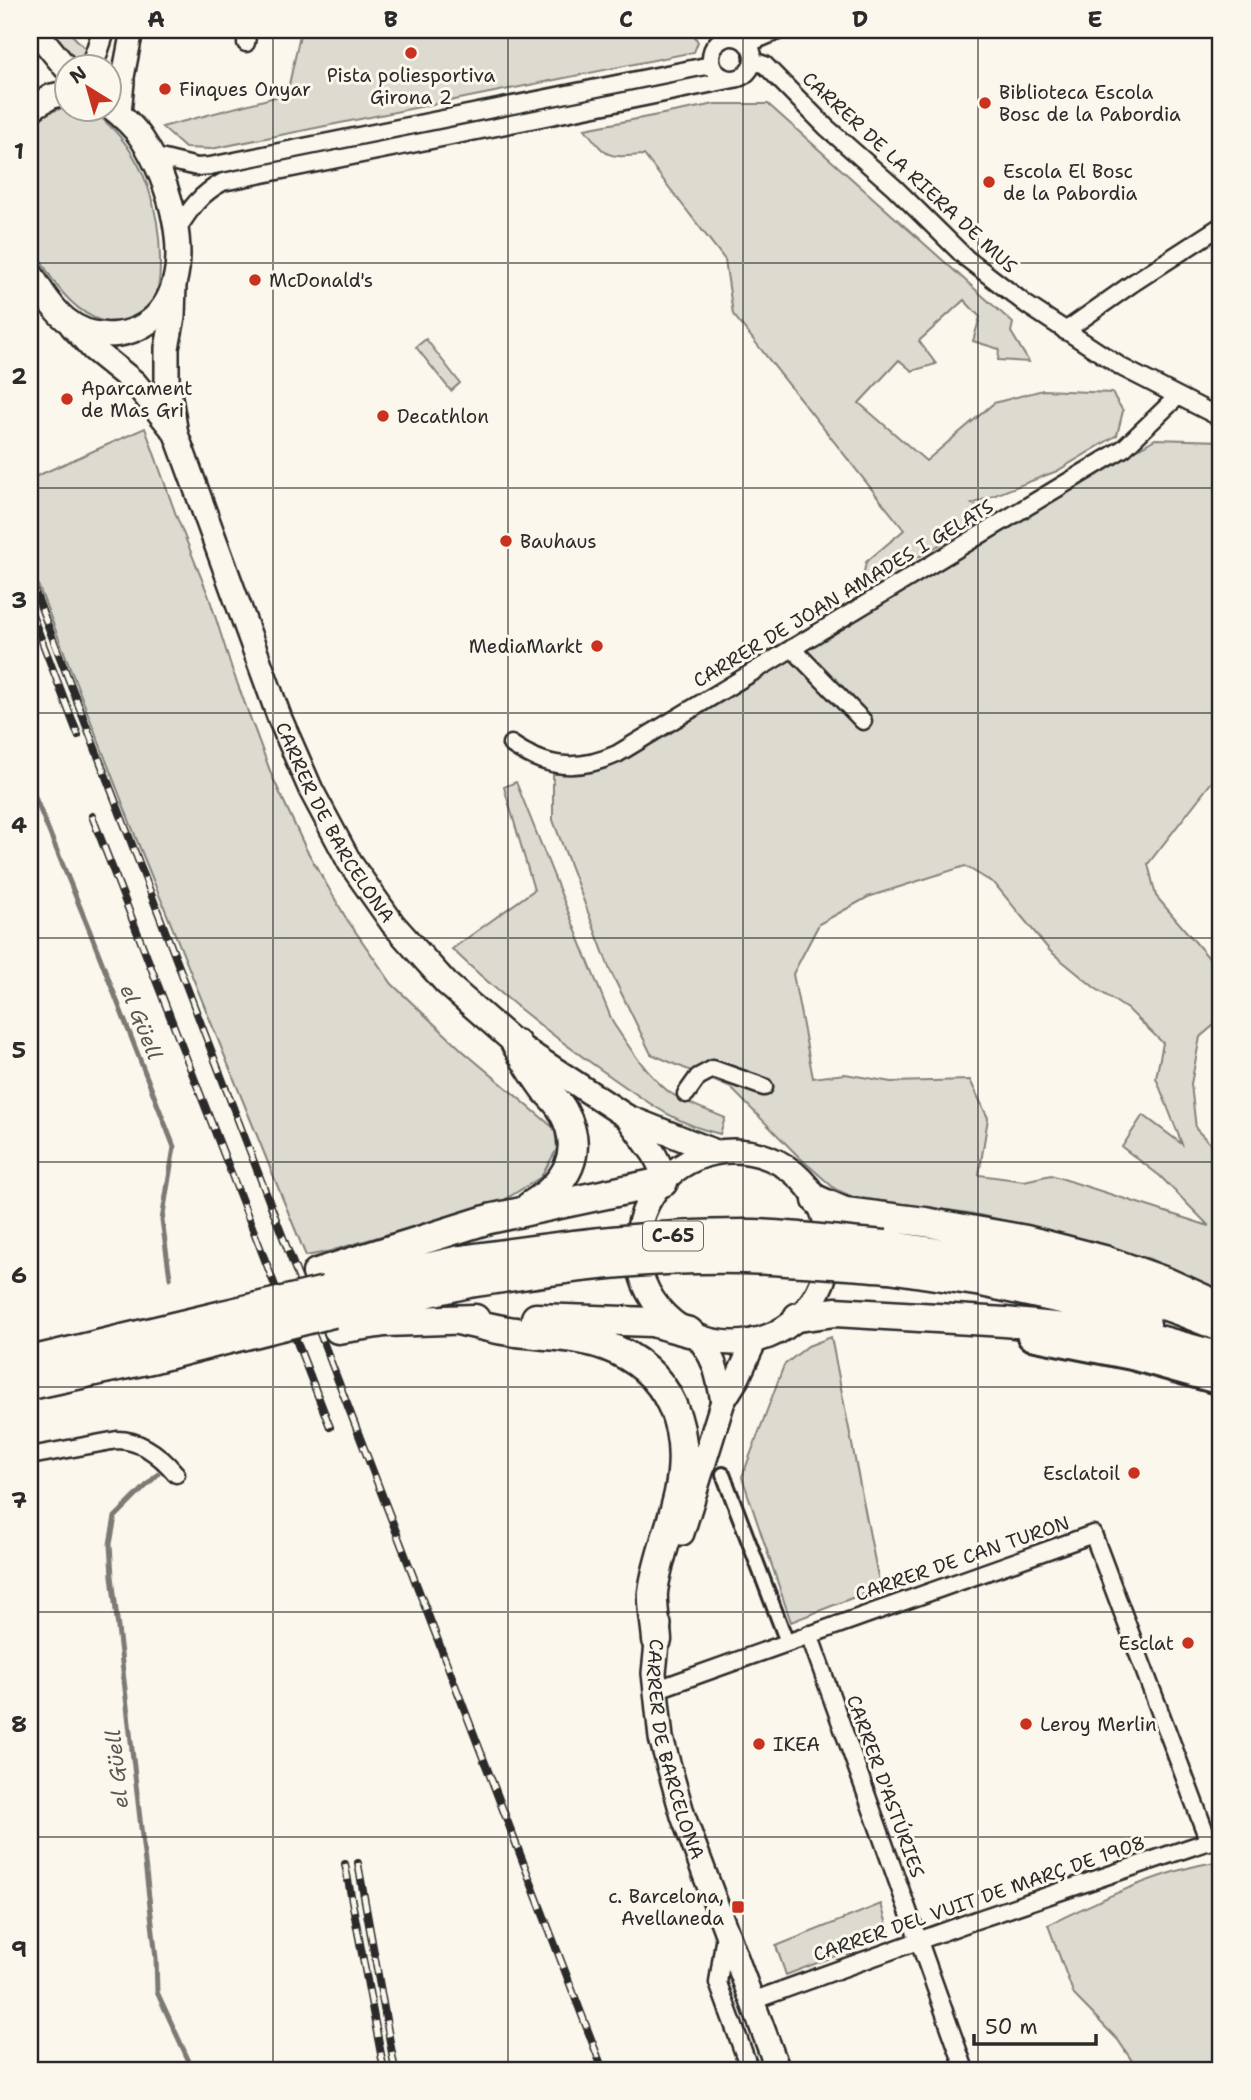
<svg xmlns="http://www.w3.org/2000/svg" width="1251" height="2100" viewBox="0 0 1251 2100" font-family="'Shantell Sans',sans-serif">
	<rect width="100%" height="100%" fill="#fbf7ec"/>
	<filter id="ink" filterUnits="userSpaceOnUse"><feTurbulence type="fractalNoise" baseFrequency=".0143" numOctaves="2"/><feDisplacementMap in="SourceGraphic" scale="14" xChannelSelector="R" yChannelSelector="G"/><feConvolveMatrix kernelMatrix="1 2 1 2 8 2 1 2 1" color-interpolation-filters="sRGB"/></filter>
	<g filter="url(#ink)">
		<!-- green -->
		<path fill="#dddad0" stroke="#84827e" stroke-width="2" fill-rule="evenodd" d="M 48,30 L 67,30 L 86,49 L 80,60 L 75,63 Z
			M 301,30 L 691,30 L 698,42 L 694,52 L 211,149 L 185,148 L 162,127 L 287,94 Z
			M 715,104 L 768,104 L 1013,323 L 1011,332 L 1029,362 L 998,360 L 999,349 L 973,341 L 980,317 L 964,300 L 919,341 L 936,364 L 912,371 L 899,360 L 859,403 L 926,461 L 994,403 L 1043,390 L 1112,393 L 1123,411 L 1117,435 L 1057,471 L 972,504 L 994,513 L 860,591 L 866,562 L 904,530 L 733,314 L 725,260 L 644,155 C 607,157 609,160 585,129 Z
			M 66,107 C 70,108 75,108 81,109 C 91,109 101,117 108,124 C 145,159 160,211 160,260 C 160,274 160,290 152,301 C 146,310 136,317 127,320 C 82,336 35,265 30,227 C 26,200 30,159 30,130 L 47,113 Z
			M 426,339 L 460,383 L 451,391 L 416,347 Z
			M 145,428 L 176,515 L 209,597 L 232,669 L 272,776 L 306,849 L 346,918 L 392,984 L 463,1051 L 555,1129 L 557,1149 L 541,1177 L 504,1200 L 327,1252 L 306,1256 L 138,843 L 30,564 L 30,479 Z
			M 1155,439 L 1221,441 L 1221,770 L 1148,864 L 1156,896 L 1214,964 L 1221,979 L 1221,1019 L 1200,1037 L 1191,1084 L 1196,1129 L 1221,1155 L 1221,1293 L 1150,1259 L 1040,1228 L 969,1213 L 853,1197 L 835,1189 L 799,1157 L 731,1088 L 651,1054 L 610,970 L 553,820 L 553,774 L 600,770 L 791,659 L 934,570 ZM 965,866 L 995,884 L 1050,951 L 1095,988 L 1130,1011 L 1163,1043 L 1156,1078 L 1182,1144 L 1143,1115 L 1122,1147 L 1160,1176 L 1209,1226 L 1051,1175 L 1024,1181 L 979,1175 L 988,1118 L 970,1080 L 891,1082 L 845,1074 L 813,1078 L 793,974 L 819,924 L 868,897 Z
			M 516,782 L 613,1023 C 629,1047 646,1074 669,1092 C 685,1103 707,1110 725,1118 L 720,1134 C 673,1123 646,1101 607,1074 C 552,1036 500,995 452,949 L 534,890 L 504,787 Z
			M 831,1337 L 880,1587 L 791,1622 L 742,1477 L 784,1365 L 808,1346 Z
			M 1221,1861 L 1221,2070 L 1138,2070 L 1118,2040 L 1074,1995 L 1048,1925 C 1102,1899 1161,1870 1221,1861 Z
			M 881,1904 L 890,1935 L 786,1975 L 776,1946 Z"/>
		<g fill="none" stroke-linecap="round" stroke-linejoin="round">
			<!-- stream -->
			<path stroke="#7b7a75" stroke-width="5" d="M 30,785 L 89,929 L 174,1147 L 162,1220 L 170,1278
				M 158,1474 L 115,1517 L 110,1544 L 112,1576 L 156,1958 L 157,1992 L 193,2070"/>
			<!-- pedestrian casing -->
			<g stroke="#2b2b2b" stroke-width="18">
				<path id="pedestrian" d="M 723,1474 L 787,1642"/>
			</g>
			<!-- minor casing -->
			<g stroke="#2b2b2b" stroke-width="21">
				<path id="minor" d="M711 58a21 21 0 1 1 42 0a21 21 0 1 1-42 0Z
					M 246,43 L 248,30
					M 747,44 L 780,30
					M 753,61 L 765,65 L 826,127 L 894,187 L 966,258 L 1027,305 L 1123,368 L 1221,418
					M 152,156 L 197,167 L 210,166 L 711,65
					M 177,230 C 190,209 200,194 223,182 L 734,79
					M 1065,331 L 1133,283 L 1221,226
					M 792,648 L 863,721
					M 511,744 C 546,768 577,772 617,754 L 1124,448 L 1177,397
					M 686,1094 L 698,1077 L 713,1069 L 764,1087
					M 30,1456 L 117,1440 C 142,1440 161,1456 176,1474
					M 809,1634 L 965,2070
					M 655,1690 L 1093,1534 L 1209,1842
					M 725,1934 L 718,1983 L 750,2070
					M 752,2001 L 976,1920 L 1221,1837"/>
			</g>
			<!-- tertiary casing -->
			<g stroke="#2b2b2b" stroke-width="26">
				<path id="tertiary" d="M 92,66 L 104,30
					M 122,82 L 132,30"/>
			</g>
			<!-- secondary casing -->
			<g stroke="#2b2b2b" stroke-width="28">
				<g id="secondary">
					<path d="M 35,30 L 66,68"/>
					<path d="M 30,109 L 52,96 L 66,93"/>
					<path d="M 119,113 L 122,82"/>
					<path d="M 30,272 C 39,288 50,306 65,319 C 95,344 142,339 164,306 C 194,260 170,181 142,139 C 133,125 121,115 108,105"/>
					<path id="s1" d="M 174,284 L 173,317 L 167,348 L 167,379 L 176,434 L 280,719 L 311,790 L 350,863 L 393,924 L 418,952 L 446,983 L 516,1044 L 627,1117 L 716,1152"/>
					<path d="M 72,326 L 93,349 L 135,383 L 174,431"/>
					<path d="M 627,1117 L 654,1154 L 666,1178"/>
					<circle cx="733" cy="1247" r="96"/>
					<path d="M 696,1335 C 716,1359 717,1372 723,1401"/>
					<path d="M 682,1533 L 723,1401 L 738,1377 L 755,1340"/>
					<path id="s2" d="M 659,1624 L 654,1673 L 661,1738 L 683,1816 L 778,2070"/>
				</g>
			</g>
			<!-- primary casing -->
			<g stroke="#2b2b2b" stroke-width="32">
				<path id="primary" d="M 1031,1336 L 1132,1356 L 1221,1381"/>
			</g>
			<!-- trunk casing -->
			<g stroke="#2b2b2b" stroke-width="33">
				<path id="trunk" d="M 516,1044 C 526,1060 535,1076 546,1090 C 552,1097 559,1103 563,1111 C 586,1153 566,1184 530,1206
					M 817,1200 L 845,1212 L 925,1222 L 1026,1240 L 1104,1260 L 1166,1282 L 1221,1307
					M 886,1245 C 948,1255 1012,1261 1072,1277 C 1123,1290 1173,1307 1221,1327
					M 889,1268 L 982,1282 L 1066,1300 L 1146,1324
					M 317,1273 L 489,1219 L 663,1182
					M 325,1291 L 461,1260
					M 350,1310 L 469,1283
					M 798,1317 L 835,1312 L 1005,1322 L 1144,1336 L 1221,1357
					M 536,1318 L 652,1322 L 689,1332
					M 458,1320 C 477,1324 496,1330 516,1332 C 545,1336 577,1335 606,1346 C 671,1370 692,1429 679,1493 C 672,1526 657,1559 653,1592 C 652,1607 656,1625 657,1640
					M 338,1329 L 385,1322 L 475,1319
					M 30,1361 L 223,1315
					M 30,1385 L 155,1358 L 233,1338"/>
			</g>
			<!-- pedestrian -->
			<use href="#pedestrian" stroke="#fbf7ec" stroke-width="12"/>
			<!-- minor -->
			<use href="#minor" stroke="#fbf7ec" stroke-width="16"/>
			<!-- tertiary -->
			<use href="#tertiary" stroke="#fbf7ec" stroke-width="21"/>
			<!-- secondary -->
			<use href="#secondary" stroke="#fbf7ec" stroke-width="23"/>
			<!-- primary -->
			<use href="#primary" stroke="#fbf7ec" stroke-width="26"/>
			<!-- trunk -->
			<use href="#trunk" stroke="#fbf7ec" stroke-width="28"/>
			<!-- rail casing -->
			<g stroke="#2b2b2b" stroke-width="8">
				<path id="rail" d="M 30,579 L 603,2070
					M 30,610 L 78,735
					M 92,816 L 330,1427
					M 358,1863 L 395,2070
					M 345,1864 L 384,2070"/>
			</g>
			<!-- rail -->
			<use href="#rail" stroke="#fbf7ec" stroke-width="5" stroke-dasharray="16" stroke-linecap="butt"/>
			<!-- trunk-bridge casing -->
			<g stroke="#2b2b2b" stroke-width="33" stroke-linecap="butt">
				<path id="trunk-bridge" d="M 461,1260 C 558,1246 655,1233 753,1234 C 797,1235 842,1242 886,1245
					M 469,1283 C 545,1271 621,1260 697,1259 C 762,1257 825,1264 889,1268
					M 223,1315 L 325,1291
					M 233,1338 L 333,1313"/>
			</g>
			<!-- trunk-bridge -->
			<use href="#trunk-bridge" stroke="#fbf7ec" stroke-width="28"/>
		</g>
	</g>
	<!-- grid -->
	<path fill="none" stroke="#2b2b2b" stroke-width="2" stroke-opacity="0.55" d="M 273,30 L 273,2070M 508,30 L 508,2070M 743,30 L 743,2070M 978,30 L 978,2070M 30,263 L 1221,263M 30,488 L 1221,488M 30,713 L 1221,713M 30,938 L 1221,938M 30,1162 L 1221,1162M 30,1387 L 1221,1387M 30,1612 L 1221,1612M 30,1837 L 1221,1837"/>
	<!-- markers -->
	<g fill="#c8321e" stroke="#fbf7ec" stroke-width="2.5">
		<circle cx="411" cy="53" r="7"/>
		<circle cx="165" cy="89" r="7"/>
		<circle cx="985" cy="103" r="7"/>
		<circle cx="989" cy="182" r="7"/>
		<circle cx="255" cy="280" r="7"/>
		<circle cx="67" cy="399" r="7"/>
		<circle cx="383" cy="416" r="7"/>
		<circle cx="506" cy="541" r="7"/>
		<circle cx="597" cy="646" r="7"/>
		<circle cx="1134" cy="1473" r="7"/>
		<circle cx="1188" cy="1643" r="7"/>
		<circle cx="1026" cy="1724" r="7"/>
		<circle cx="759" cy="1744" r="7"/>
		<rect x="731" y="1900" width="14" height="14" rx="3.5"/>
	</g>
	<g text-anchor="middle" stroke-width="6" stroke-linejoin="round" paint-order="stroke">
		<!-- shield labels -->
		<rect fill="#fbf7ec" stroke="#696865" stroke-width="2" x="643" y="1221.5" width="60" height="29" rx="5"/>
		<g font-size="18" font-weight="bold" fill="#2b2b2b">
			<text x="673" y="1242">C-65</text>
		</g>
		<!-- poi labels -->
		<g font-size="19" fill="#2b2b2b" stroke="#fbf7ec" text-anchor="start">
			<text x="411" y="82" text-anchor="middle">Pista poliesportiva<tspan x="411" dy="22">Girona 2</tspan></text>
			<text x="179" y="96">Finques Onyar</text>
			<text x="999" y="99">Biblioteca Escola<tspan x="999" dy="22">Bosc de la Pabordia</tspan></text>
			<text x="1003" y="178">Escola El Bosc<tspan x="1003" dy="22">de la Pabordia</tspan></text>
			<text x="269" y="287">McDonald's</text>
			<text x="81" y="395">Aparcament<tspan x="81" dy="22">de Mas Gri</tspan></text>
			<text x="397" y="423">Decathlon</text>
			<text x="520" y="548">Bauhaus</text>
			<text x="583" y="653" text-anchor="end">MediaMarkt</text>
			<text x="1120" y="1480" text-anchor="end">Esclatoil</text>
			<text x="1174" y="1650" text-anchor="end">Esclat</text>
			<text x="1040" y="1731">Leroy Merlin</text>
			<text x="773" y="1751">IKEA</text>
			<text x="724" y="1903" text-anchor="end">c. Barcelona,<tspan x="724" dy="22">Avellaneda</tspan></text>
		</g>
		<!-- street labels -->
		<g font-size="19" fill="#2b2b2b" stroke="#fbf7ec">
			<text transform="translate(910 172) rotate(43)" y="7">CARRER DE LA RIERA DE MUS</text>
			<text transform="translate(843 593) rotate(-31)" y="7">CARRER DE JOAN AMADES I GELATS</text>
			<text dy="7" stroke="none"><textPath href="#s1" startOffset="572">CARRER DE BARCELONA</textPath></text>
			<text transform="translate(962 1558) rotate(-19)" y="7">CARRER DE CAN TURON</text>
			<text dy="7" stroke="none"><textPath href="#s2" startOffset="128">CARRER DE BARCELONA</textPath></text>
			<text transform="translate(886 1786) rotate(70)" y="7">CARRER D'ASTÚRIES</text>
			<text transform="translate(979 1898) rotate(-19)" y="7">CARRER DEL VUIT DE MARÇ DE 1908</text>
		</g>
		<!-- water labels -->
		<g font-size="21" font-style="italic" fill="#5a5956" stroke="#fbf7ec">
			<text transform="translate(141 1022) rotate(68)" y="7">el Güell</text>
			<text transform="translate(117 1769) rotate(-96)" y="7">el Güell</text>
		</g>
	</g>
	<!-- margin -->
	<rect width="1251" height="2100" fill="none" stroke="#fbf7ec" stroke-width="77"/>
	<!-- north arrow -->
	<g transform="translate(88 88) rotate(323)"><circle r="33" fill="#fbf7ec" stroke="#a8a59f" stroke-width="2"/>
	<path d="M0-5L12 26L0 18L-12 26Z" fill="#c8321e"/>
	<text y="-10" font-size="19" font-weight="bold" text-anchor="middle" fill="#2b2b2b">N</text>
	</g>
	<!-- scale -->
	<path d="M974 2034v10h122v-10" fill="none" stroke="#2b2b2b" stroke-width="3.5"/>
	<text x="985" y="2034" font-size="21" fill="#2b2b2b" stroke="#fbf7ec" stroke-width="5" paint-order="stroke">50 m</text>
	<rect x="38" y="38" width="1174" height="2024" fill="none" stroke="#2b2b2b" stroke-width="2.5"/>
	<g font-size="23" text-anchor="middle" font-weight="bold" fill="#2b2b2b">
		<text x="156" y="27">A</text>
		<text x="391" y="27">B</text>
		<text x="626" y="27">C</text>
		<text x="860" y="27">D</text>
		<text x="1095" y="27">E</text>
		<text x="19" y="159">1</text>
		<text x="19" y="384">2</text>
		<text x="19" y="608">3</text>
		<text x="19" y="833">4</text>
		<text x="19" y="1058">5</text>
		<text x="19" y="1283">6</text>
		<text x="19" y="1508">7</text>
		<text x="19" y="1732">8</text>
		<text x="19" y="1957">9</text>
	</g>
</svg>
